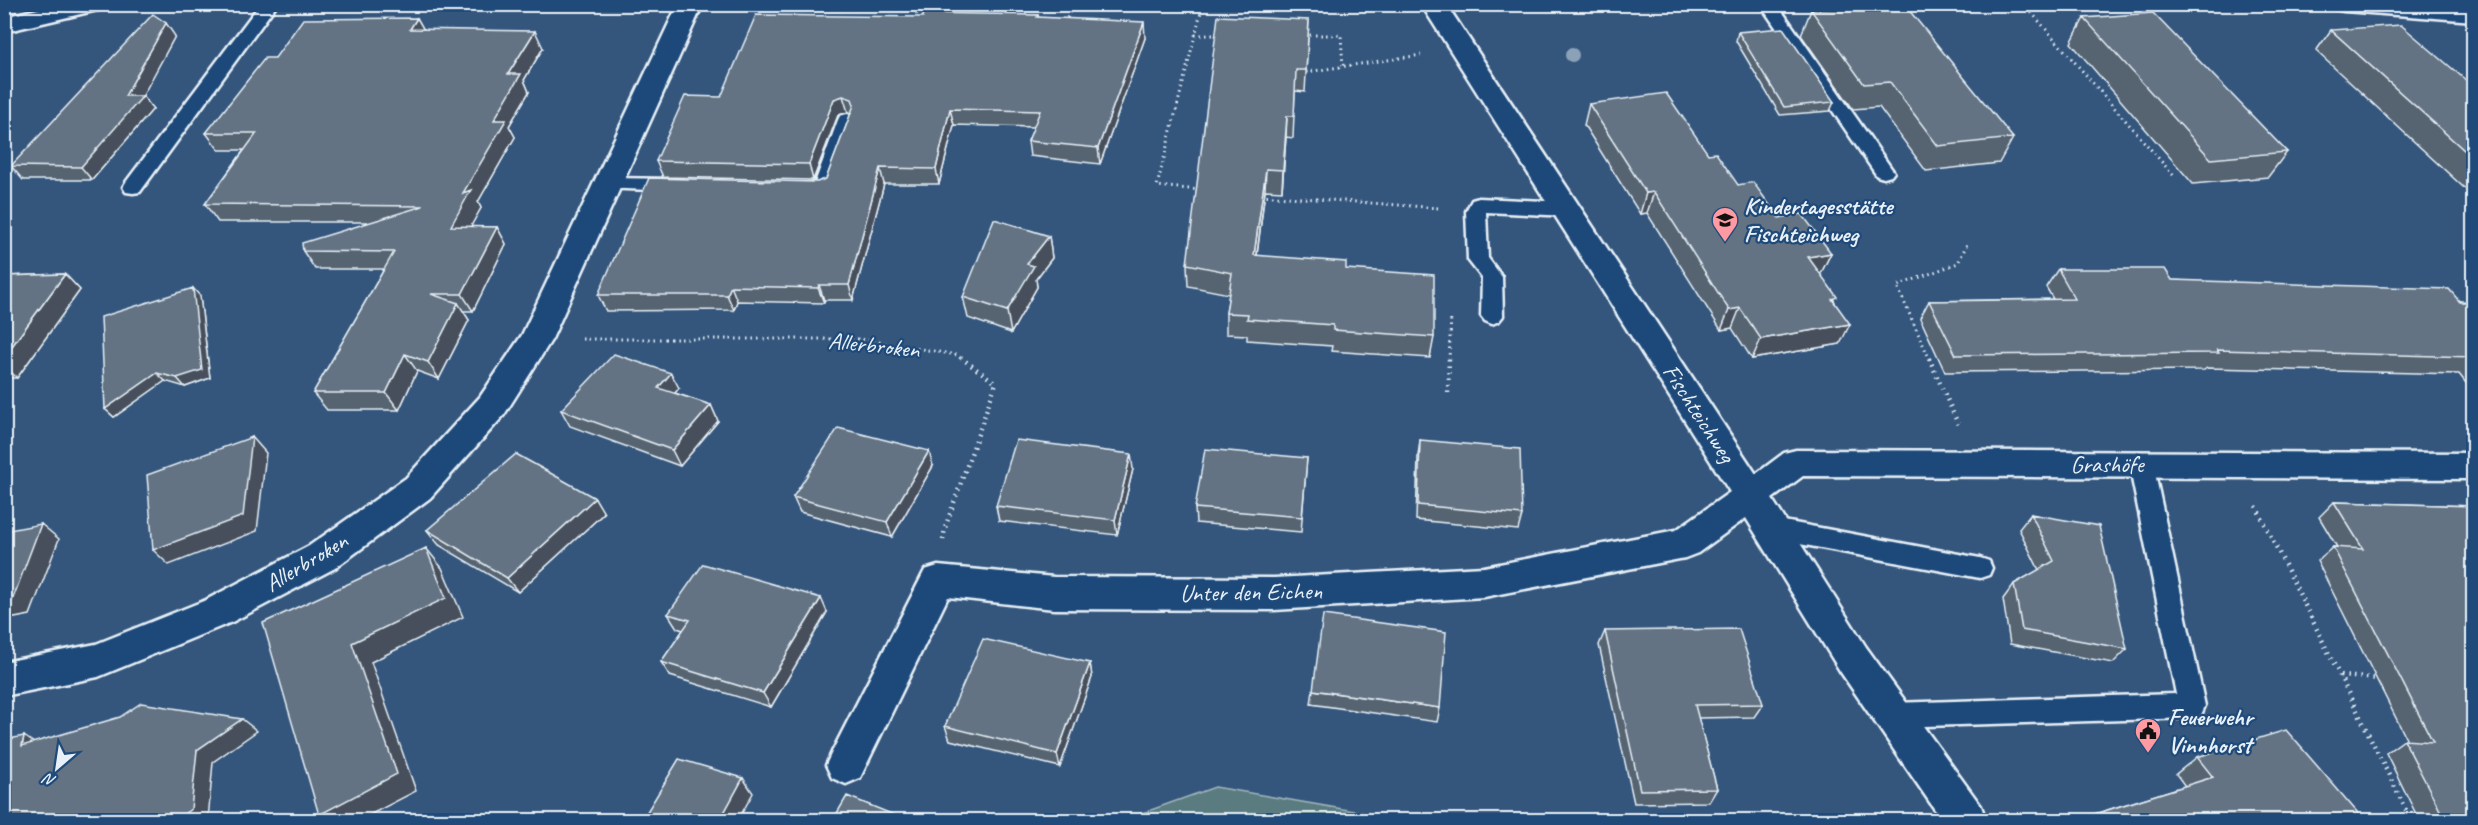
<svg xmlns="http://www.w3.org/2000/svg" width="2478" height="825" viewBox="0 0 2478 825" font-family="Caveat,sans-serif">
	<rect width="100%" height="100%" fill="#34567d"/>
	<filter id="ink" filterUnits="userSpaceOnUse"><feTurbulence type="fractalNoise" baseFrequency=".0167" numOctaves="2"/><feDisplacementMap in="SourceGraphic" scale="12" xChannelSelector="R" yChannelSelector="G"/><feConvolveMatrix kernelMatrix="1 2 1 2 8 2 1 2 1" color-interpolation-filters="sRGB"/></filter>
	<g filter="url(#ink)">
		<!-- green -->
		<path fill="#5a7c81" stroke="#a1b6bc" stroke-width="1.5" d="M 1215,787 L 1377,815 L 1380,820 L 1123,820 Z"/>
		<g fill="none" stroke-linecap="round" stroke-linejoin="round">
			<!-- lane casing -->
			<g stroke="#e8f1f8" stroke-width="5">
				<path id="lane" d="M 260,4 L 277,4 L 140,192 L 133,193 L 126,192 L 123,187 L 126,182 Z
					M 1760,4 L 1777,4 L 1891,168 L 1894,172 L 1891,176 L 1884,178 L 1877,176 Z
					M 847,114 L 854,116 L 856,120 L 829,194 L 822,195 L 795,194 L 792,189 L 795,184 L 815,183 L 838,120 L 840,116 Z
					M 608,178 L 676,179 L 683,181 L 686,185 L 683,189 L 676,191 L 601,188 L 598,184 L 601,180 Z
					M 1479,198 L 1568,202 L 1575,204 L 1578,209 L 1575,214 L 1568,216 L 1486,212 L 1488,258 L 1502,277 L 1503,316 L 1499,321 L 1492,324 L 1485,321 L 1481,316 L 1482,278 L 1468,260 L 1466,211 L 1472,200 Z
					M 2141,455 L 2149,458 L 2153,464 L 2205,706 L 2201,715 L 2192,718 L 1892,727 L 1883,724 L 1879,715 L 1883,706 L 1892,703 L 2176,694 L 2129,464 L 2133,458 Z
					M 1773,519 L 1980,558 L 1989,561 L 1992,568 L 1989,575 L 1980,578 L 1773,539 L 1764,536 L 1761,529 L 1764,522 Z"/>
			</g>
			<!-- street casing -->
			<g stroke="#e8f1f8" stroke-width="5">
				<path id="street" d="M 678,4 L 703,4 L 552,339 L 504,415 L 430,498 L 335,568 L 232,622 L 98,677 L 4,696 L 4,662 L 96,644 L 206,600 L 309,546 L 406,478 L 480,397 L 522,335 Z
					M 1421,4 L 1446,4 L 1756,474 L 1784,453 L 1796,450 L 2474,453 L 2474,479 L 1803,476 L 1772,499 L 1866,647 L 1981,806 L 1986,820 L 1942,820 L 1840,671 L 1746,518 L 1698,553 L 1685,558 L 1484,597 L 1274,610 L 1054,609 L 948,597 L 860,778 L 846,784 L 832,778 L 826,765 L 832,752 L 925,570 L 938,566 L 1054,577 L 1274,578 L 1484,567 L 1676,530 L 1730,492 Z"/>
			</g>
			<!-- secondary casing -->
			<g stroke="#e8f1f8" stroke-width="5">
				<path id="secondary" d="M 59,4 L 105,4 L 102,9 L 4,32 L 4,17 Z
					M 2332,4 L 2474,7 L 2474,21 L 2344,11 L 2335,9 Z"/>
			</g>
			<!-- path-far1 -->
			<path stroke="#e8f1f8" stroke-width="3" stroke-dasharray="1.5 4" stroke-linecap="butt" d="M 2024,4 L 2174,176
				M 915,20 L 919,4
				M 1065,23 L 1073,4
				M 1195,35 L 1218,35
				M 1304,35 L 1341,35 L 1343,67
				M 1306,72 L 1421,55
				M 1200,190 L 1157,186 L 1203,4
				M 1261,195 L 1439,208
				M 582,339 L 861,339 L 957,355 L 963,360
				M 1449,360 L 1451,316
				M 1930,360 L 1897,286 L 1958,263 L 1967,244"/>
			<!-- path -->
			<path stroke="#e8f1f8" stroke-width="4.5" stroke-dasharray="1.5 5" stroke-linecap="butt" d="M 1929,358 L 1958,424
				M 1448,393 L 1449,358
				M 2256,506 L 2411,820
				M 943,540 L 945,528 L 996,383 L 961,358
				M 2340,676 L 2380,679"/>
			<!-- lane -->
			<use href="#lane" fill="#1f4a7a" fill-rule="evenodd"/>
			<!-- street -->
			<use href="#street" fill="#1f4a7a" fill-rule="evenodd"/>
			<!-- secondary -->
			<use href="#secondary" fill="#1f4a7a" fill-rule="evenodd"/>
		</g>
		<!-- trees -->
		<circle fill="#8ba1b7" cx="1572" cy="55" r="7"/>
		<!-- wall -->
		<path fill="#566371" stroke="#e8f1f8" stroke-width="1.5" d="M 1811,10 L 2013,138 L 1999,163 L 1926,171 L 1879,107 L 1853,109 L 1801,35 Z
			M 1038,15 L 1038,17 L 1145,38 L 1100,164 L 1030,156 L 1028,141 L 1034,127 L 954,125 L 939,184 L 884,184 L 853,300 L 824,300 L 824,303 L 737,301 L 734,310 L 606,311 L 598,295 L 817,182 L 826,179 L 851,113 L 848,112 L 838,115 L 813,180 L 663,177 L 656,161 L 721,97 L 923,17 Z
			M 417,18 L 423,29 L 543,48 L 524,80 L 529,92 L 509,126 L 515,137 L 478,202 L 481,208 L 470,227 L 497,227 L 506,244 L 473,311 L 463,311 L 469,320 L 439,379 L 417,371 L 399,410 L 327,410 L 313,393 L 384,269 L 315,269 L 303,251 L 368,222 L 218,222 L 205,204 L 244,150 L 219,150 L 206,133 L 275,58 Z
			M 2084,18 L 2287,152 L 2268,177 L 2193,184 L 2071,43 Z
			M 1309,20 L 1305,92 L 1295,91 L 1293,138 L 1286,137 L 1282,191 L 1265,190 L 1257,256 L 1346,269 L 1434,337 L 1430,358 L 1331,351 L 1332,346 L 1247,340 L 1247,335 L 1226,334 L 1226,313 L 1229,294 L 1188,286 L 1187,264 Z
			M 2331,30 L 2474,87 L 2474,197 L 2316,51 Z
			M 1738,32 L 1834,102 L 1830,111 L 1780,115 L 1736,41 Z
			M 175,36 L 142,96 L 153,109 L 92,180 L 23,180 L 11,166 Z
			M 1589,104 L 1708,154 L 1738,185 L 1779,218 L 1831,253 L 1821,273 L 1820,274 L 1835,302 L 1840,344 L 1752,359 L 1732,328 L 1721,330 L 1647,213 L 1640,214 L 1584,125 Z
			M 1049,236 L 1052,258 L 1036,279 L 1037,287 L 1011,333 L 968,318 L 963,297 Z
			M 2058,269 L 2172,280 L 2474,302 L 2474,393 L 2459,374 L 2207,368 L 2204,370 L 1945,372 L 1920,318 L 1929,301 L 2053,299 L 2046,287 Z
			M 65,274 L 80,290 L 17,378 L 4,378 L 4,276 Z
			M 200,296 L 210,378 L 185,387 L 165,381 L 114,417 L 105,409 Z
			M 679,388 L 675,393 L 711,405 L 718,421 L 680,466 L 570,426 L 561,410 Z
			M 1420,440 L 1522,515 L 1518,530 L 1416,520 L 1418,456 Z
			M 1307,458 L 1301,532 L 1196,523 L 1195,508 Z
			M 933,466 L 892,537 L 800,512 L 793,497 Z
			M 1133,469 L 1117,535 L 999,521 L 996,506 Z
			M 2334,502 L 2474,506 L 2474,820 L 2419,820 L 2386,753 L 2404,740 L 2407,740 L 2317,561 L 2333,547 L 2337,547 L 2319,517 Z
			M 604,513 L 518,592 L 439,545 L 427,530 Z
			M 2031,514 L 2127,649 L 2113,663 L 2010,644 L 2003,599 L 2014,584 L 2039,570 L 2019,529 Z
			M 827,612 L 771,707 L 670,676 L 661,662 L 683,630 L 677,628 L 668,614 Z
			M 1605,631 L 1763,704 L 1754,717 L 1698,718 L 1717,789 L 1709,802 L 1634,803 L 1599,645 Z
			M 1090,663 L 1092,677 L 1060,767 L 950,740 L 945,726 Z
			M 1313,690 L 1440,708 L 1437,722 L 1311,704 Z
			M 2197,757 L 2364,820 L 2081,820 L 2085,817 L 2185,786 L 2176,774 Z"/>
		<!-- shaded-wall -->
		<path fill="#46505c" stroke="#e8f1f8" stroke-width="1.5" d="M 417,18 L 427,35 L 410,29 Z
			M 1144,22 L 1145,38 L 1100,164 L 1098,148 Z
			M 166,23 L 175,36 L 141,99 L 143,96 L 153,109 L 92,180 L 81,167 L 125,96 Z
			M 535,31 L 543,48 L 524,80 L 529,92 L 509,126 L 515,137 L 478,202 L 481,208 L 461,244 L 451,226 L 463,193 L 494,120 L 508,74 Z
			M 843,96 L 848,112 L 838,115 L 813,180 L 809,164 L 834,99 Z
			M 950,109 L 954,125 L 939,184 L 936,169 Z
			M 1287,116 L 1286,137 L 1282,191 L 1283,170 Z
			M 880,168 L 884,184 L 853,300 L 849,285 Z
			M 1266,169 L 1265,190 L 1254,277 L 1254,255 Z
			M 1654,192 L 1647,213 L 1640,214 L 1646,193 Z
			M 497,227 L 506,244 L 473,311 L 462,294 Z
			M 1049,236 L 1052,258 L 1036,279 L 1037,287 L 1011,333 L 1007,311 L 1027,264 Z
			M 1831,253 L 1821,273 L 1799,277 L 1808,257 Z
			M 65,274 L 80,290 L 17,378 L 4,365 L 4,357 Z
			M 819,285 L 824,300 L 824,303 L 818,288 Z
			M 731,286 L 737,301 L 734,310 L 727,295 Z
			M 193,288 L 200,296 L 210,378 L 185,387 L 177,378 Z
			M 458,303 L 469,320 L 439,379 L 428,362 Z
			M 1740,308 L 1732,328 L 1721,330 L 1729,310 Z
			M 1850,324 L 1840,344 L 1752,359 L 1761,339 Z
			M 405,354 L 417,371 L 399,410 L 386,393 Z
			M 157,373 L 165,381 L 114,417 L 105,409 Z
			M 671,373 L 679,388 L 666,404 L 658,388 Z
			M 711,405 L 718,421 L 680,466 L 672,450 Z
			M 252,437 L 266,453 L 257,531 L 169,565 L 153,550 Z
			M 929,451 L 933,466 L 892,537 L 887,522 Z
			M 1131,454 L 1133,469 L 1117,535 L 1115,520 Z
			M 595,498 L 604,513 L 518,592 L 507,578 Z
			M 41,524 L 59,539 L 30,615 L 4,620 L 4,602 Z
			M 426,548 L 442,568 L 463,617 L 371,662 L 416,791 L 360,820 L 326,820 L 319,815 L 352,643 Z
			M 821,598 L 827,612 L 771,707 L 763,693 Z
			M 1090,663 L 1092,677 L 1060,767 L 1057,754 Z
			M 242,719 L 257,731 L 213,762 L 208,820 L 175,820 L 197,750 Z
			M 24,736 L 43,749 L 22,746 Z
			M 743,778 L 753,793 L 738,820 L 720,820 Z"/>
		<!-- building -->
		<path fill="#647383" stroke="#e8f1f8" stroke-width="1.5" d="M 1879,4 L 1904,4 L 2013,138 L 1938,146 L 1890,82 L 1864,84 L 1811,10 Z
			M 924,13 L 1038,15 L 1037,17 L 1144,22 L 1098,148 L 1028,141 L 1040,111 L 950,109 L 936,169 L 880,168 L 849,285 L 819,285 L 818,288 L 731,286 L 727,295 L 598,295 L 649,178 L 817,182 L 826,179 L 854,105 L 852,99 L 843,96 L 834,99 L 809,164 L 656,161 L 685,96 L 721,97 L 756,15 L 923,17 Z
			M 2153,13 L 2287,152 L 2211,159 L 2084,18 Z
			M 153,14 L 166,23 L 125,96 L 143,96 L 81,167 L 11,166 Z
			M 1218,16 L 1309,20 L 1306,70 L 1296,70 L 1294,116 L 1287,116 L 1283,170 L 1266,169 L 1254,255 L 1346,262 L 1346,269 L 1434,275 L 1434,337 L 1333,330 L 1333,325 L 1247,319 L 1248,314 L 1226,313 L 1232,273 L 1187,264 Z
			M 417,18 L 410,29 L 535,31 L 508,74 L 521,74 L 494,120 L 506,120 L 463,193 L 471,190 L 451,226 L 497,227 L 462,294 L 431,294 L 458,303 L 428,362 L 405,354 L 386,393 L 313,393 L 394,252 L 303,251 L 302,243 L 423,206 L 205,204 L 257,133 L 206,133 L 265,58 L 275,58 L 303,19 Z
			M 2401,25 L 2474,87 L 2474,159 L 2331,30 Z
			M 1783,28 L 1834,102 L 1784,107 L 1738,32 Z
			M 1666,93 L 1708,154 L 1716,153 L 1738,185 L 1753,182 L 1779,218 L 1802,214 L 1831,253 L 1808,257 L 1837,297 L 1832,299 L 1850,324 L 1761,339 L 1740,308 L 1729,310 L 1654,192 L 1646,193 L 1589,104 Z
			M 994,219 L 1049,236 L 1027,264 L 1034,266 L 1007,311 L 963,297 Z
			M 2058,269 L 2165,269 L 2172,280 L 2449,289 L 2460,302 L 2474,302 L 2474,357 L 2217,350 L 2219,353 L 1956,355 L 1929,301 L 2075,299 Z
			M 65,274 L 4,357 L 4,276 Z
			M 193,288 L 202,370 L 177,378 L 157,373 L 105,409 L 101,317 Z
			M 614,354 L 671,373 L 658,388 L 711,405 L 672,450 L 561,410 Z
			M 838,428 L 929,451 L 887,522 L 793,497 Z
			M 252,437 L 243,516 L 153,550 L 147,475 Z
			M 1016,440 L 1131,454 L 1115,520 L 996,506 Z
			M 1420,440 L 1520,449 L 1522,515 L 1418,505 Z
			M 1205,449 L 1307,458 L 1302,517 L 1195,508 Z
			M 516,454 L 595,498 L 507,578 L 427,530 Z
			M 2334,502 L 2474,506 L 2474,820 L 2445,820 L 2404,740 L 2433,742 L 2333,547 L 2363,549 Z
			M 2031,514 L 2099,526 L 2127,649 L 2022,630 L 2014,584 L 2054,561 Z
			M 41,524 L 12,601 L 4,602 L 4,531 Z
			M 426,548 L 446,598 L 352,643 L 397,774 L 319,815 L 263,623 Z
			M 703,564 L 821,598 L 763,693 L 661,662 L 690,620 L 668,614 Z
			M 1323,615 L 1446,632 L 1440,708 L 1313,690 Z
			M 1739,629 L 1763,704 L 1695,705 L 1717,789 L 1640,790 L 1605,631 Z
			M 983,639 L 1090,663 L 1057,754 L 945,726 Z
			M 141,703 L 242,719 L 197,750 L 191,809 L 175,820 L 4,820 L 4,740 L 24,736 L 22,746 L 120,717 Z
			M 2286,730 L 2364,820 L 2087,820 L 2085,817 L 2213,777 L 2197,757 Z
			M 679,759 L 743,778 L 720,820 L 642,820 Z
			M 847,796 L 904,819 L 903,820 L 833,820 Z"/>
	</g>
	<!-- icons -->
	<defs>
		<g id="school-pin" transform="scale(1.35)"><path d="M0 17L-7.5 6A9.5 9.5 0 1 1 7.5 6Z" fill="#ff9aa2" stroke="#1f4a7a"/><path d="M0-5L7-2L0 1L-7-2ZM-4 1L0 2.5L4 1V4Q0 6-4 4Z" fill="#111"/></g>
		<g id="civic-pin" transform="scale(1.35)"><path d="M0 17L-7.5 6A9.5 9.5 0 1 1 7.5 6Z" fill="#ff9aa2" stroke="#1f4a7a"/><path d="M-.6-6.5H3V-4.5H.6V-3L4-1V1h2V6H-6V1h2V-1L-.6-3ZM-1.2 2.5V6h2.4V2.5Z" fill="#111"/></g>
	</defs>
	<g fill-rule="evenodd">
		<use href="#school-pin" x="1725" y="220"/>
		<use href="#civic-pin" x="2148" y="731"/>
	</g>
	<g text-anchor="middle" stroke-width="4.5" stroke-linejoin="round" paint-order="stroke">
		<!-- poi labels -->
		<g font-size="24" font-weight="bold" fill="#e8f1f8" stroke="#1f4a7a" text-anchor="start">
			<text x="1744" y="214">Kindertagesstätte<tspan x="1744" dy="28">Fischteichweg</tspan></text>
			<text x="2168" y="725">Feuerwehr<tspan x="2168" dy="28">Vinnhorst</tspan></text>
		</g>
		<!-- street labels -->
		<g font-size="24" fill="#e8f1f8" stroke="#1f4a7a">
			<text transform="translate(874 345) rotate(6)" y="8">Allerbroken</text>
			<text transform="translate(1699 413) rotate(57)" y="8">Fischteichweg</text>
			<text x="2107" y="472">Grashöfe</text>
			<text transform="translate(306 562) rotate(-31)" y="8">Allerbroken</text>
			<text transform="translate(1251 592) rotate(-1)" y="8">Unter den Eichen</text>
		</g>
	</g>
	<!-- margin -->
	<rect width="2478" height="825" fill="none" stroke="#1f4a7a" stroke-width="24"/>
	<rect x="12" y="12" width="2454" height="801" fill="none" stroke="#e8f1f8" stroke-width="2" filter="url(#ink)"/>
	<!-- north arrow -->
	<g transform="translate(57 768) rotate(209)" stroke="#1f4a7a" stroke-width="4.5" paint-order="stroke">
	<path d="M0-4.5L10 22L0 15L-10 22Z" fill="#e8f1f8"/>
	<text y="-9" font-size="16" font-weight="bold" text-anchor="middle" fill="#e8f1f8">N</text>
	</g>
</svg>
